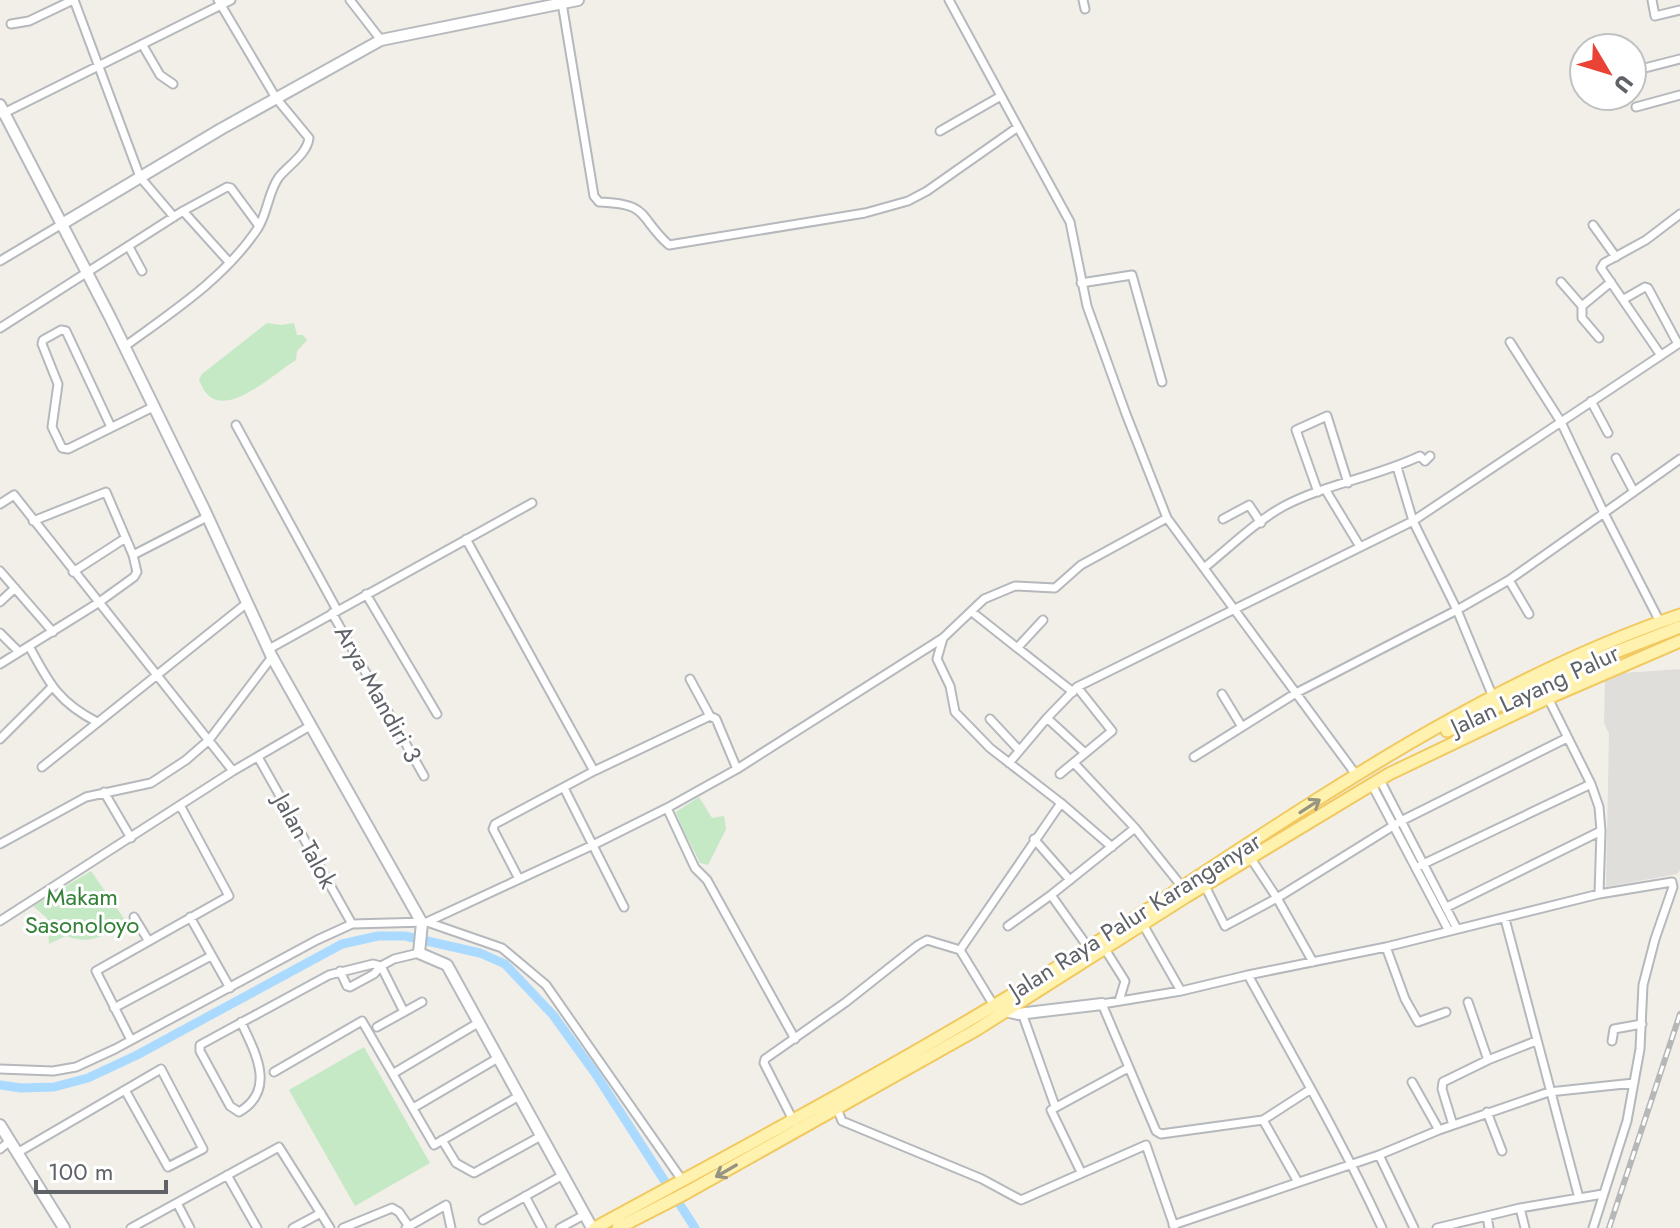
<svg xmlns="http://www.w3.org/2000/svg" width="1680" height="1228" viewBox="0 0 1680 1228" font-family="Jost,sans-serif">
	<rect width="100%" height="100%" fill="#f1efe8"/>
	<!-- industrial -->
	<path fill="#e0deda" d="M 1680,669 L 1680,870 L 1677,874 L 1606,887 L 1609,734 L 1604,723 L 1605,680 L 1623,673 Z"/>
	<!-- green -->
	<path fill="#c5e8c5" d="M 267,323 L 281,325 L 294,323 L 297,335 L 303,335 L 307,340 L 297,351 L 296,360 C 273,373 215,432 199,379 L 202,374 Z
		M 699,797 L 712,818 L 724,816 L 726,829 L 708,865 L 700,863 C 692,845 682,830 676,812 Z
		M 91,871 L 125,920 C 104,937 91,945 66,936 L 49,944 L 47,918 L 33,906 Z
		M 364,1047 L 430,1163 L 355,1206 L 289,1090 Z"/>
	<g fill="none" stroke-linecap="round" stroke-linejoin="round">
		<!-- canal -->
		<path stroke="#aadaff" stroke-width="9" d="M 0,1085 L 21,1088 L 54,1087 L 88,1078 L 137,1055 L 342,944 L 378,936 L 405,936 L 480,953 L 505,964 L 553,1015 L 595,1073 L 695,1228"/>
		<!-- street casing -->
		<g stroke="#b5b8bc" stroke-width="11">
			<path id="street" d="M 74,0 L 140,177 L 174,217
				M 218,0 L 221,5 L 231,0
				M 350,0 L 381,40
				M 949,0 L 1018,127
				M 1083,0 L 1085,9
				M 1652,0 L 1655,16 L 1680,10
				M 562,3 L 594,196 L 599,202 C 651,204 637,216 669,245 L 865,213 L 908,201 L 927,191 L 1018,127 L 1070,222 L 1087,306 L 1126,414 L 1167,518 L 1357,776
				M 11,24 L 29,21 L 73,0
				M 142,44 L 160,75 L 173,84
				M 1633,71 L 1680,59
				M 1636,107 L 1680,95
				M 2,114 L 221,5 L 276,98 L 309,138 C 307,154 289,165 279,177 C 268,192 268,212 258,228 C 225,278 172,312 124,347
				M 940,131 L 1001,96
				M 183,211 L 229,262
				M 1593,225 L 1616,257
				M 129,247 L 142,271
				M 0,261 L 62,224
				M 1561,282 L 1582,306 L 1582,318 L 1599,338
				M 1081,283 L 1132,275 L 1162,382
				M 1624,299 L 1645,287 L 1648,288 L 1678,344 L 1561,422 L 1604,513 L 1680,459
				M 1582,306 L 1611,282
				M 0,328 L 183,211 L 227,187 L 231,188 L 259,226
				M 1660,354 L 1601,268 L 1604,263 L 1646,240 L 1680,214
				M 1591,401 L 1608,433
				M 236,425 L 337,610
				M 111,427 L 66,331 L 61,330 L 43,340 L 42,344 L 58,384 L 52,427 L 62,448 L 68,449 L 153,407
				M 1616,458 L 1634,492
				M 1397,467 L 1413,521 L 1457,610 L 1493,697
				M 1325,489 L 1359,545
				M 1318,492 L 1296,430 L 1327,416 L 1348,483
				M 0,504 L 14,495 L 233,771
				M 1223,519 L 1249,505 L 1261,523
				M 33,521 L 106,492 L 133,555
				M 466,539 L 594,771
				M 1204,568 C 1229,548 1255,522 1284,506 C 1326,484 1376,477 1420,456 L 1425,461 L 1430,456
				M 0,571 L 53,632
				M 73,572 L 124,539
				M 1509,580 L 1529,614
				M 366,594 L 437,714
				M 0,602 L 15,588
				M 972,612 L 1073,692
				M 332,613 L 424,776
				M 0,633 L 19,652
				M 943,638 L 937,659 L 950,686 L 955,712 L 990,748 L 1061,803 L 960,950
				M 29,646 C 49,683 58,702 97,722
				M 1018,647 L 1043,620
				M 269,649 L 532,503
				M 0,664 L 98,603 L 134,577 L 137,572 L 133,555 L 207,517
				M 690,679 L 710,716
				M 1222,694 L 1242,727
				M 1047,718 L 1085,753
				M 990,719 L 1019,750
				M 0,739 L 51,688
				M 258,757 L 352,924
				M 1194,757 L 1296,693 L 1457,610 L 1509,580 L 1604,513 L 1660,622
				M 1009,763 L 1047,718 L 1077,687 L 1413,521 L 1561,422 L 1510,342
				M 1074,763 L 1135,828 L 1183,888
				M 42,767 L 247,603
				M 737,769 L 943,638 L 984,599 L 1015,586 L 1055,588 L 1081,565 L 1167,518
				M 1060,774 L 1112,731 L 1077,687
				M 1380,780 L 1457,929
				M 1372,785 L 1449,931
				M 564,788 L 624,907
				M 104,792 L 131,838
				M 1061,803 L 1112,847
				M 667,808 L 695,868 L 707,880 L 795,1039
				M 1034,839 L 1070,880
				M 0,844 L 86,797 L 151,783 L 186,760 L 209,740 L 272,657
				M 1244,848 L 1277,898 L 1313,962
				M 1417,867 L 1591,784
				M 1203,882 L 1225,926 L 1277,898 L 1401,821 L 1567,738
				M 1599,894 L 1601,831
				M 1447,907 L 1601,831 L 1599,807 L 1591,784 L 1548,698
				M 134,917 L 148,940
				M 190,917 L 230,988
				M 1505,919 L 1579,1198
				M 0,921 L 233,771 L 310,726
				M 1141,921 L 1181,991
				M 427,922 L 502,948 L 546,985 L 682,1180
				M 1008,926 L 1051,895
				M 1103,946 L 1125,981 L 1119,1001
				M 1386,947 L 1405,999 L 1418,1022 L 1446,1012
				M 1090,950 L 1051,895 L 1135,828
				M 340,971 L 347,986 L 350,987 L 374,974 L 381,966 L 404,1012
				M 1248,975 L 1386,947 L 1599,894 L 1672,882 L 1673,887 L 1655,939 L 1643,985 L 1640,1049 L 1627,1121 L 1593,1228
				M 1468,1002 L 1488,1060
				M 114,1008 L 211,956
				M 1022,1013 L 1055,1106
				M 241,1022 C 255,1052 277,1090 239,1112 L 230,1106 L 200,1051 L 200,1045 L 329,975 L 373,964 L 381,966 L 394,959 L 419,953
				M 377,1027 L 422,1002
				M 131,1040 L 96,971 L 229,896 L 181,807
				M 1612,1041 L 1614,1029 L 1642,1024
				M 0,1069 L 53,1071 L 76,1067 L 115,1049 L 317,940 L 352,924 L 427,922 L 593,845 L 667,808 L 737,769 L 716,719 L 710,716 L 594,771 L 495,824 L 493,829 L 519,879
				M 274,1072 L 362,1021 L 434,1145 L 519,1096
				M 394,1073 L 478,1023
				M 1412,1082 L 1439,1130
				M 1311,1089 L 1263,1120 L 1161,1134 L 1156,1131 L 1102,1004 L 1181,991 L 1248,975 C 1294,1059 1342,1141 1382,1228
				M 836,1106 L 842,1121 L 982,1179 L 1021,1200 L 1146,1145 L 1174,1226
				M 413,1108 L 498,1058
				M 1487,1112 L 1502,1151
				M 1263,1120 L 1298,1182
				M 794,1122 L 764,1063 L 765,1059 L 846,1002 L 918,945 L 927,940 L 960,950 L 993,1004
				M 1453,1125 L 1442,1089 L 1443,1082 L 1488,1060 L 1536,1041
				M 442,1140 L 456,1163 L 474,1173 L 541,1136
				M 0,1149 L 10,1141
				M 17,1153 L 161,1069 L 203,1149 L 168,1167 L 125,1090
				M 1379,1155 L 1414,1228
				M 1081,1172 L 1051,1110 L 1128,1068
				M 227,1175 L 257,1228
				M 525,1196 L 542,1228
				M 177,1203 L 190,1228
				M 1520,1208 L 1525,1228
				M 1487,1216 L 1489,1228
				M 483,1220 L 563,1175
				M 1173,1225 L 1379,1155 L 1439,1130 L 1549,1092 L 1634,1083
				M 131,1228 L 279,1147 L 330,1228
				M 293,1228 L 321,1213
				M 343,1228 L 392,1208 L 399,1212 L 410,1228
				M 406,1228 L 446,1205 L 451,1228
				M 560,1228 L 584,1215
				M 1437,1228 L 1520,1208 L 1603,1194"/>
		</g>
		<!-- secondary casing -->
		<g stroke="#b6babf" stroke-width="14">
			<path id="secondary" d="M 0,105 L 110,317 L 204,509 L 272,657 L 422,923 L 419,953 L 447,965 L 592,1228
				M 62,224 L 221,129 L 381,40 L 578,0
				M 1001,1010 L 1018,1014 L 1102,1004
				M 0,1125 L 64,1228"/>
		</g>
		<!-- primary casing -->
		<g stroke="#f2c960" stroke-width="15">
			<path id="primary" d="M 1551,688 L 1605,665
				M 1447,731 L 1577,667 L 1680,627
				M 595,1228 C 762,1137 930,1048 1091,946 C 1280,826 1466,688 1680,615
				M 618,1228 L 686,1193 L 976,1030 L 1187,896 L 1389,774 L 1548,698 L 1680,641"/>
		</g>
		<!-- street -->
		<use href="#street" stroke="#fff" stroke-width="7"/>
		<!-- secondary -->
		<use href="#secondary" stroke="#fff" stroke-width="10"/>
		<!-- primary -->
		<use href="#primary" stroke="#fff2af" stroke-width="11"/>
		<!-- rail casing -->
		<g stroke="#b6b7b8" stroke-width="6">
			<path id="rail" d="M 1609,1228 L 1680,1014"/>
		</g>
		<!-- rail -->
		<use href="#rail" stroke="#fff" stroke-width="3" stroke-dasharray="9" stroke-linecap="butt"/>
	</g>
	<!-- one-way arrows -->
	<defs><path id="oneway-shaft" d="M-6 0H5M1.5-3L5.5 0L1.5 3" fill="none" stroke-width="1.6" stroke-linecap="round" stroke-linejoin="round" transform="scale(2)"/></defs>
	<g stroke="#979581">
		<use href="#oneway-shaft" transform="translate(1310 806) rotate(-33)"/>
		<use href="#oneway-shaft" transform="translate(726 1171) rotate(150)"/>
	</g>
	<g text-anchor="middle" stroke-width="6" stroke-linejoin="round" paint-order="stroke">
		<!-- street labels -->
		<g font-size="24" fill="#5f6368" stroke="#fff">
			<text transform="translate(1535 690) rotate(-25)" y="8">Jalan Layang Palur</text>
			<text transform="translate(378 694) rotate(61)" y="8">Arya Mandiri 3</text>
			<text transform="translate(305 841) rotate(61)" y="8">Jalan Talok</text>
			<text transform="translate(1135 916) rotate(-32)" y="8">Jalan Raya Palur Karanganyar</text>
		</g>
		<!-- park labels -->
		<g font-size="24" fill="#348238" stroke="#fff">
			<text x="82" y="905">Makam<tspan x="82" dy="28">Sasonoloyo</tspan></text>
		</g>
	</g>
	<!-- north arrow -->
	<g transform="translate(1608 72) rotate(128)"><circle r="38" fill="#ffffff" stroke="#bfc1c3" stroke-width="2"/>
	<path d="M0-6L14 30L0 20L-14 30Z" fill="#ea4335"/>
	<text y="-12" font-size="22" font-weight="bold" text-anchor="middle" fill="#5f6368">U</text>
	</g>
	<!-- scale -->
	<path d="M36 1180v12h130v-12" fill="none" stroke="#5f6368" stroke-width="4"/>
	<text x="48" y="1180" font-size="24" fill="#5f6368" stroke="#ffffff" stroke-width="6" paint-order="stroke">100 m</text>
</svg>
